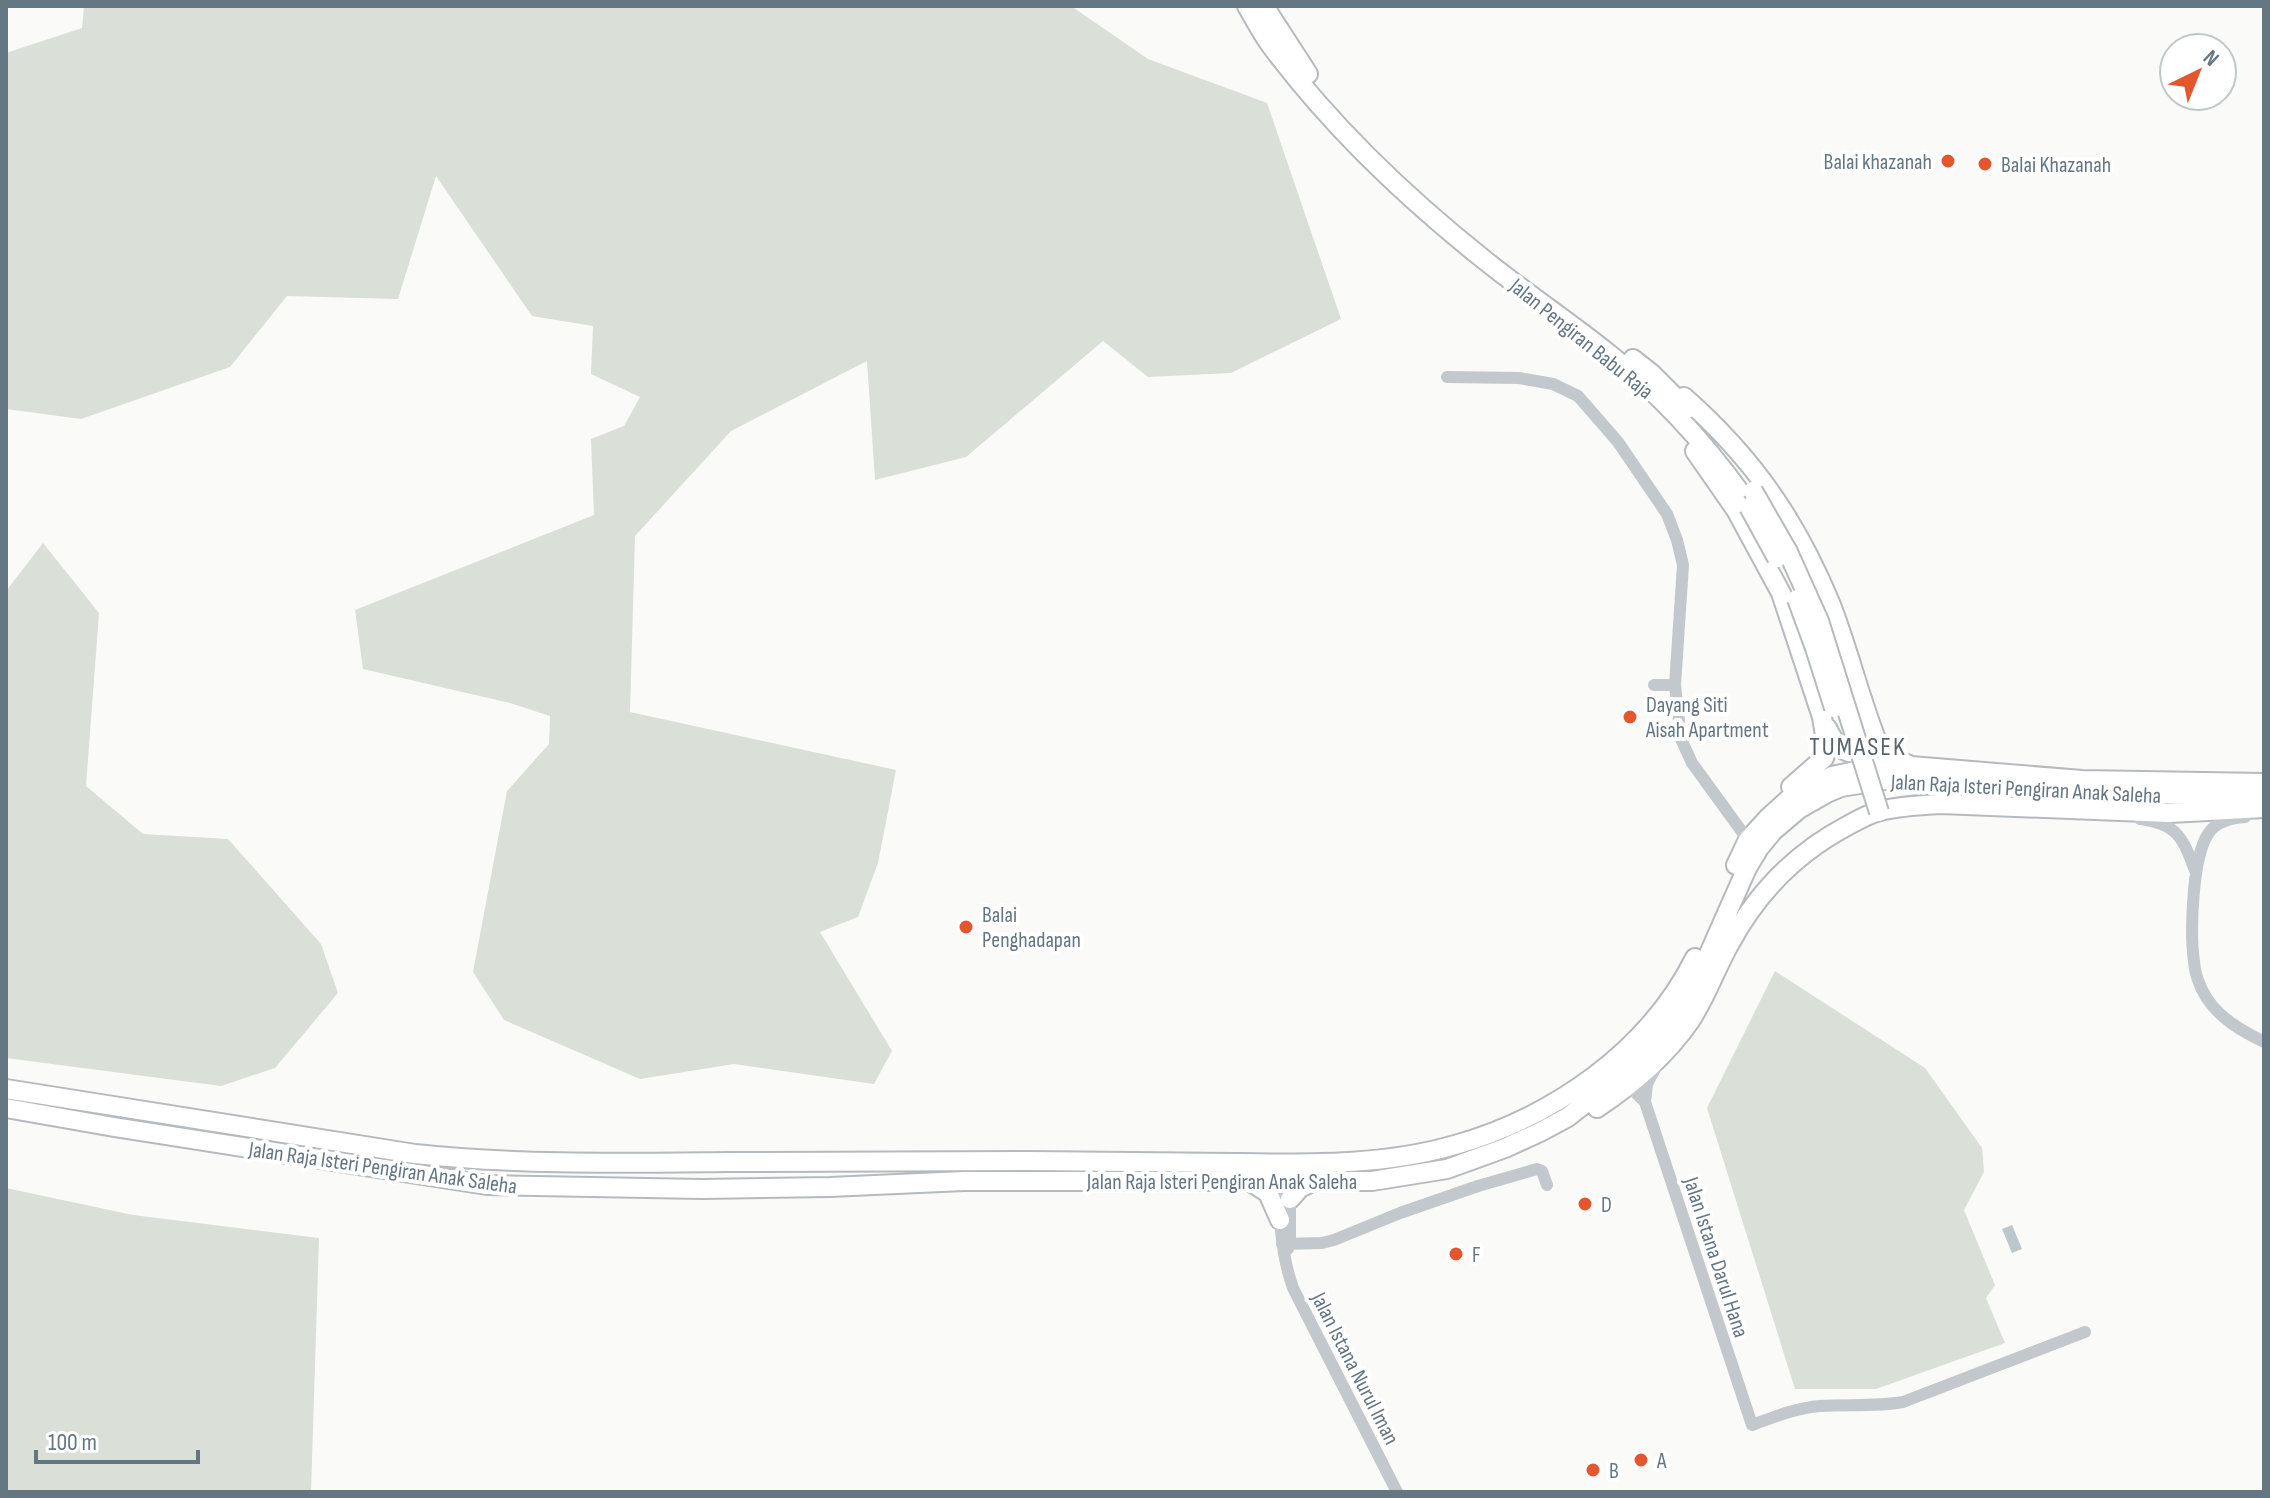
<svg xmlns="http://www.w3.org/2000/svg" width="2270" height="1498" viewBox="0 0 2270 1498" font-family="'Sofia Sans Condensed',sans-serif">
	<rect width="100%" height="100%" fill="#fafaf8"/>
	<!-- green -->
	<path fill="#dadfd7" d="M 84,6 L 1071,6 L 1148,59 L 1267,103 L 1341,319 L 1231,373 L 1148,377 L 1103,341 L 966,457 L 875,480 L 867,361 L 731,431 L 635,536 L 630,712 L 896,770 L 878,863 L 858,917 L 820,932 L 892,1051 L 874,1084 L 734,1064 L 640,1079 L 504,1020 L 473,972 L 507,791 L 549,744 L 550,716 L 510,703 L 363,669 L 355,610 L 594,515 L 591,439 L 624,426 L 640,397 L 591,374 L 593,326 L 532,316 L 436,176 L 398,299 L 287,296 L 230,367 L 81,419 L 6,409 L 6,53 L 82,28 Z
		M 43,543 L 99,613 L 86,786 L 143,834 L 228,839 L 321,944 L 338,993 L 275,1068 L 221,1086 L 6,1058 L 6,591 Z
		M 1775,971 L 1925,1068 L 1982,1148 L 1984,1172 L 1964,1210 L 1995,1285 L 1986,1298 L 2005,1343 L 1876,1389 L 1795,1389 L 1707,1108 Z
		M 6,1188 L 133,1215 L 319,1238 L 311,1492 L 6,1492 Z"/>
	<!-- water -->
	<path fill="#bbc7cb" d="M 2012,1225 L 2022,1249 L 2012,1253 L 2002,1229 Z"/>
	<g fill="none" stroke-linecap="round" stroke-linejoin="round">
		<!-- primary casing -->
		<g stroke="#b5babe" stroke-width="22">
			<path id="primary" d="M 1247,6 C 1255,20 1263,35 1272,47 C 1331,126 1410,201 1487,262 C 1527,294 1569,322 1609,354 C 1660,394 1704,442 1742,495
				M 1264,6 L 1308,74
				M 1633,359 L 1652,374 L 1687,409
				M 1684,397 C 1753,458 1796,520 1831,605 C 1848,649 1859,695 1876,739 C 1885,752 1894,759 1909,765
				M 1695,451 L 1736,510 L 1781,593 L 1822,717 L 1827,748 L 1824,758 L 1791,787
				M 1827,728 C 1836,747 1852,765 1869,741
				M 1736,865 L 1748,840 L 1768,818 L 1790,798 L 1832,776 L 1874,767 L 1911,766 L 2082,780 L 2264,783
				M 6,1089 L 415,1154 C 518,1165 623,1163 727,1162 C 827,1161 927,1161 1027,1161 C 1095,1162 1163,1162 1232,1163 C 1306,1164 1383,1166 1455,1145 C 1553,1117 1648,1052 1695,958
				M 6,1108 L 114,1127 L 487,1185 L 702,1189 L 830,1187 L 964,1181 L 1372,1181 L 1447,1169 L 1505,1148 L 1540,1132 L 1568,1117 L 1616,1079 L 1658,1037 L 1693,990 L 1747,868 L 1759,848 L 1773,831 L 1799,809 L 1827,793 L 1841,787 L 1890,779 L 2085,793 L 2264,796
				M 1597,1108 C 1633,1084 1665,1057 1690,1021 C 1706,997 1715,970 1729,945 C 1756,894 1796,853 1847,826 C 1858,820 1868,814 1880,811 C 1900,806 1920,805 1941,804 L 2170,813 L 2264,808
				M 1251,1182 L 1268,1193 L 1280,1220
				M 1290,1199 L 1300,1188 L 1312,1182"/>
		</g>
		<!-- minor -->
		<path stroke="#c3c8cc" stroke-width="12" d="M 1447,377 L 1519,378 L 1553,384 L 1578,396 L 1618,442 L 1667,514 L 1677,540 L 1683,565 L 1675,685 L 1681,739 L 1692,763 L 1748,840
			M 1654,685 L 1675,685
			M 2245,817 C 2231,818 2216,821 2208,834 C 2192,859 2190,932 2194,962 C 2195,974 2200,987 2206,997 C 2219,1018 2242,1031 2264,1042
			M 2140,819 C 2179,824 2183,839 2196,873
			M 1624,1090 L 1634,1091 L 1645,1102 L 1752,1425 C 1774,1417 1796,1408 1820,1406 C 1848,1404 1875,1407 1903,1402 L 2085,1332
			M 1645,1102 L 1647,1084 L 1656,1067
			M 1279,1174 C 1279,1213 1280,1251 1293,1288 L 1397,1492
			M 1282,1244 L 1322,1243 L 1334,1240 L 1400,1213 L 1478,1186 L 1537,1169 L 1542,1171 L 1547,1185
			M 1288,1249 L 1290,1238 L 1290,1191"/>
		<!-- primary -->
		<use href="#primary" stroke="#fff" stroke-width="18"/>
		<!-- primary-bridge casing -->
		<g stroke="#b5babe" stroke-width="22" stroke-linecap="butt">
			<path id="primary-bridge" d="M 1753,491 L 1788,552 L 1819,621 L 1879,812
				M 1749,507 L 1777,558
				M 1797,599 L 1815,648 L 1834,708"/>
		</g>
		<!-- primary-bridge -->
		<use href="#primary-bridge" stroke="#fff" stroke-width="18"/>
	</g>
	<!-- markers -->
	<g fill="#e4572e" stroke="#fff" stroke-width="3">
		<circle cx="1948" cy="161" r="8"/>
		<circle cx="1985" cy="164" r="8"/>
		<circle cx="1630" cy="717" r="8"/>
		<circle cx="966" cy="927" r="8"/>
		<circle cx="1585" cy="1204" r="8"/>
		<circle cx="1456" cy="1254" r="8"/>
		<circle cx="1641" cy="1460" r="8"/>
		<circle cx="1593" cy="1470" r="8"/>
	</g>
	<g text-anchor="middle" stroke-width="8" stroke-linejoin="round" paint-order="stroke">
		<!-- poi labels -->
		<g font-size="22" fill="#657683" stroke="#fff" text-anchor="start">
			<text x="1932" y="169" text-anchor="end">Balai khazanah</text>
			<text x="2001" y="172">Balai Khazanah</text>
			<text x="1646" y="712">Dayang Siti<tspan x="1646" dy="25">Aisah Apartment</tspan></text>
			<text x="982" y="922">Balai<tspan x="982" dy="25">Penghadapan</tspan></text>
			<text x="1601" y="1212">D</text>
			<text x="1472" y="1262">F</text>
			<text x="1657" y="1468">A</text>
			<text x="1609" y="1478">B</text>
		</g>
		<!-- street labels -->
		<g font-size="22" fill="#657683" stroke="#fff">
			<text transform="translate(1582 338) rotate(39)" y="8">Jalan Pengiran Babu Raja</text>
			<text transform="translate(2026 788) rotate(3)" y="8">Jalan Raja Isteri Pengiran Anak Saleha</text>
			<text transform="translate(383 1167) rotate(8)" y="8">Jalan Raja Isteri Pengiran Anak Saleha</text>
			<text x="1222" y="1189">Jalan Raja Isteri Pengiran Anak Saleha</text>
			<text transform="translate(1717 1257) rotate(72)" y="8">Jalan Istana Darul Hana</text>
			<text transform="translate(1356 1368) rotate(63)" y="8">Jalan Istana Nurul Iman</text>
		</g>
		<!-- quarter labels -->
		<g font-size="26" letter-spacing="2" fill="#57646e" stroke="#fff">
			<text x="1858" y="755">TUMASEK</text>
		</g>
	</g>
	<!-- border -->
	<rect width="2270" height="1498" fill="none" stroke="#657683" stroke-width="16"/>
	<!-- north arrow -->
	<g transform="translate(2198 72) rotate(43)"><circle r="38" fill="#ffffff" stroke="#c1c8cd" stroke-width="2"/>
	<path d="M0-6L14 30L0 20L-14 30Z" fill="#e4572e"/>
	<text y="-12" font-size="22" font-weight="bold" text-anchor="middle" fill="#657683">N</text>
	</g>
	<!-- scale -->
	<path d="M36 1450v12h162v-12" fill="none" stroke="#657683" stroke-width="4"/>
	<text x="48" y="1450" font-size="24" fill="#657683" stroke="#ffffff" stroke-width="6" paint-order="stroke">100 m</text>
</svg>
